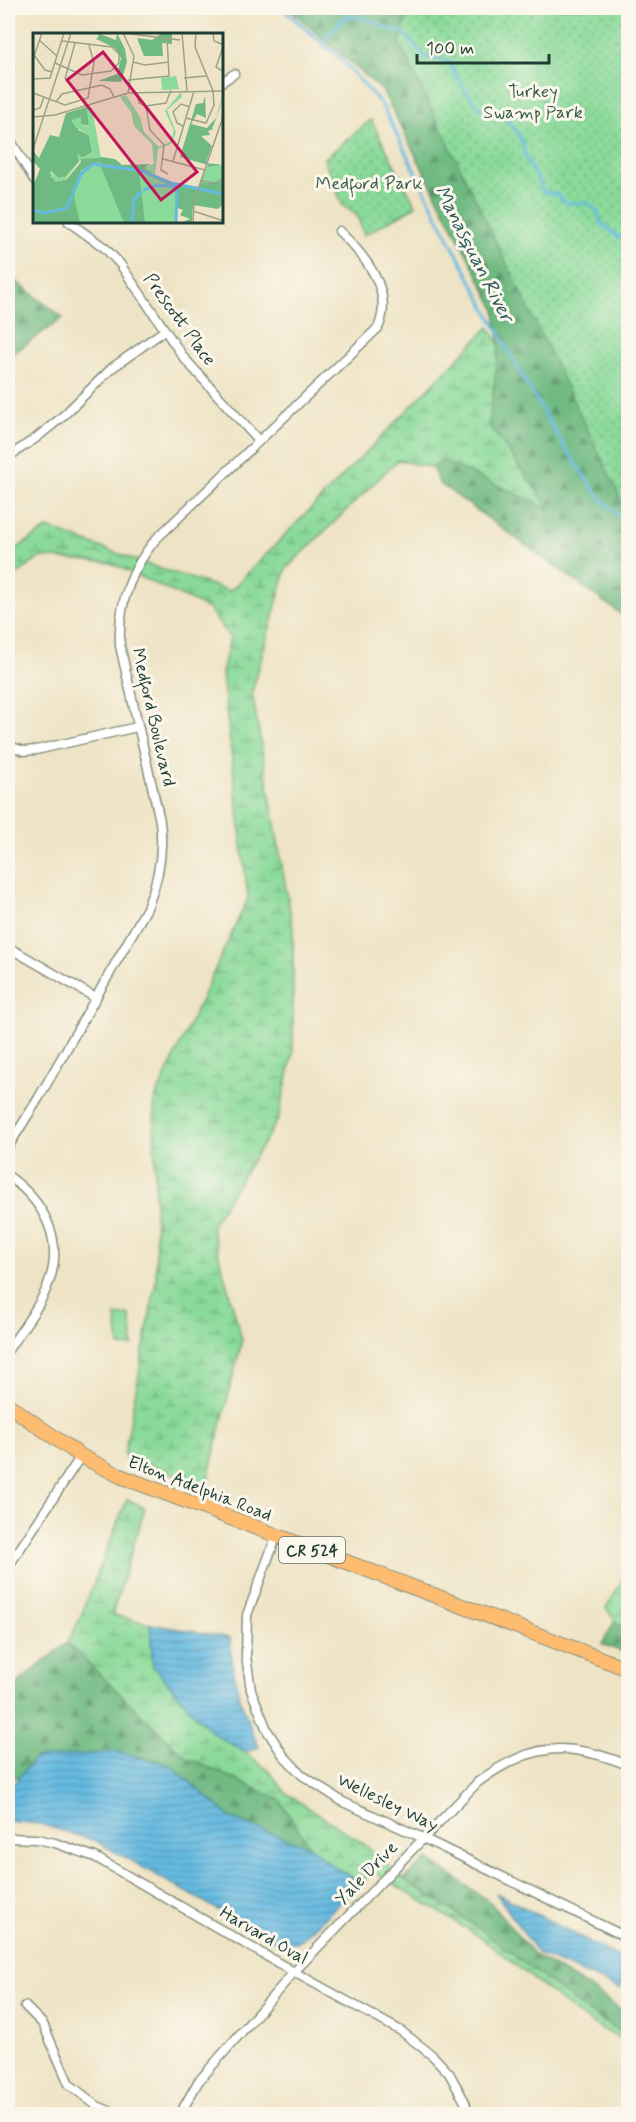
<svg xmlns="http://www.w3.org/2000/svg" width="636" height="2122" viewBox="0 0 636 2122" font-family="Mynerve,sans-serif">
	<defs>
		<pattern id="forest-firs" width="22" height="20" patternUnits="userSpaceOnUse" patternTransform="scale(1.5)"><rect width="22" height="20" fill="#6fba82"/><path d="M5 1l3.5 6h-7zM16 11l3.5 6h-7z" fill="#5b986b"/></pattern>
		<pattern id="wetland-marsh" width="20" height="14" patternUnits="userSpaceOnUse" patternTransform="scale(1.5)"><rect width="20" height="14" fill="#8ada9a"/><path d="M1 5h8M5 5V1M11 12h8M15 12V8" fill="none" stroke="#70b27e"/></pattern>
		<pattern id="park-dots" width="8" height="8" patternUnits="userSpaceOnUse" patternTransform="scale(1.5)"><rect width="8" height="8" fill="#8ada9a"/><path d="M2 2h.1M6 6h.1" fill="none" stroke="#70b27e" stroke-width="1.8" stroke-linecap="round"/></pattern>
		<pattern id="water-rules" width="6" height="5" patternUnits="userSpaceOnUse" patternTransform="scale(1.5)"><rect width="6" height="5" fill="#65bae1"/><path d="M0 2.5h6" fill="none" stroke="#5398b7"/></pattern>
	</defs>
	<rect width="100%" height="100%" fill="#fbf7ec"/>
	<filter id="ink" filterUnits="userSpaceOnUse"><feTurbulence type="fractalNoise" baseFrequency=".0167" numOctaves="2"/><feDisplacementMap in="SourceGraphic" scale="12" xChannelSelector="R" yChannelSelector="G"/><feConvolveMatrix kernelMatrix="1 2 1 2 8 2 1 2 1" color-interpolation-filters="sRGB"/></filter>
	<filter id="wash" filterUnits="userSpaceOnUse"><feTurbulence type="fractalNoise" baseFrequency=".008" numOctaves="4" result="noise"/><feDisplacementMap in="SourceGraphic" scale="24" xChannelSelector="R" yChannelSelector="G"/><feGaussianBlur stdDeviation="1.35" result="paint"/><feColorMatrix in="noise" values="0 0 0 0 0 0 0 0 0 0 0 0 0 0 0 0 0 1.4 0 .05"/><feComposite in="paint" operator="in"/></filter>
	<g filter="url(#wash)">
		<rect width="100%" height="100%" fill="#eee3c4"/>
		<!-- grass -->
		<path fill="#8ada9a" stroke="#548c67" stroke-width="1.5" d="M 130,1315 L 133,1346 L 119,1347 L 116,1316 Z"/>
		<!-- forest -->
		<path fill="url(#forest-firs)" stroke="#477c5b" stroke-width="1.5" d="M 288,8 L 628,8 L 628,619 L 439,483 L 432,468 L 444,461 L 549,508 L 489,425 L 499,345 L 495,309 L 382,90 Z
			M 8,275 L 63,318 L 8,357 Z
			M 615,1621 L 628,1633 L 628,1654 L 602,1644 Z
			M 67,1643 L 187,1758 L 279,1799 L 310,1847 L 234,1820 L 170,1765 L 35,1758 L 19,1777 L 8,1777 L 8,1691 Z
			M 428,1859 L 490,1902 L 534,1955 L 594,1991 L 628,2015 L 628,2036 L 588,2012 L 480,1929 L 403,1879 Z"/>
		<!-- wetland -->
		<path fill="url(#wetland-marsh)" stroke="#548c67" stroke-width="1.5" d="M 489,327 L 499,345 L 489,425 L 550,509 L 444,461 L 432,468 L 398,460 L 286,569 L 252,692 L 293,929 L 293,1053 L 278,1120 L 211,1226 L 242,1340 L 206,1486 L 124,1455 L 156,1281 L 154,1101 L 248,898 L 222,674 L 230,638 L 209,609 L 111,563 L 41,557 L 8,581 L 8,554 L 48,528 L 149,565 L 230,591 Z
			M 127,1499 L 145,1508 L 112,1615 L 150,1624 L 153,1666 L 211,1732 L 245,1752 L 269,1771 L 286,1793 L 367,1846 L 403,1879 L 480,1929 L 588,2012 L 628,2036 L 628,2044 L 583,2018 L 477,1935 L 373,1871 L 361,1883 L 332,1866 L 310,1847 L 279,1799 L 187,1758 L 67,1643 L 78,1623 Z
			M 628,1571 L 628,1633 L 615,1621 L 606,1608 Z"/>
		<!-- park -->
		<path fill="url(#park-dots)" stroke="#548c67" stroke-width="1.5" d="M 409,8 L 628,8 L 628,513 L 400,44 Z
			M 371,120 L 416,206 L 364,235 L 357,215 L 343,206 L 324,159 Z"/>
		<!-- water -->
		<path fill="url(#water-rules)" stroke="#427c8a" stroke-width="1.5" d="M 150,1624 L 230,1638 C 233,1683 241,1707 259,1747 L 245,1752 L 211,1732 L 153,1666 Z
			M 118,1752 L 170,1765 L 234,1820 L 310,1847 L 332,1866 L 361,1883 L 299,1942 L 277,1943 L 96,1841 L 40,1824 L 8,1821 L 8,1790 L 35,1758 Z
			M 496,1893 L 628,1962 L 628,1972 L 620,1989 L 538,1954 Z"/>
		<g fill="none" stroke-linecap="round" stroke-linejoin="round">
			<!-- stream -->
			<path stroke="#65bae1" stroke-width="3" d="M 282,8 L 341,59 L 382,105 L 449,239 L 523,378 L 564,446 L 597,494 L 628,525
				M 345,18 L 355,17 L 374,21 L 386,29 L 403,32 L 425,57 L 450,62 L 457,77 L 478,107 C 499,111 515,123 523,144 C 524,149 524,154 526,158 C 532,170 538,178 543,192 L 557,194 L 566,203 L 588,203 L 598,212 L 600,222 L 619,238 L 628,231
				M 322,42 L 354,8"/>
		</g>
	</g>
	<g filter="url(#ink)">
		<g fill="none" stroke-linecap="round" stroke-linejoin="round">
			<!-- street casing -->
			<g stroke="#86907c" stroke-width="11">
				<path id="street" d="M 222,82 L 234,74
					M 8,136 L 34,180
					M 69,222 L 105,248 L 120,264 L 184,358 L 259,441
					M 8,457 L 36,438 L 61,418 L 112,368 L 165,330
					M 8,746 L 25,751 L 36,750 L 137,727
					M 8,947 L 96,998
					M 8,1147 L 38,1099 L 147,908 C 159,879 164,852 160,821 L 120,646 C 118,607 130,570 156,539 L 378,328 C 395,291 364,255 339,231
					M 8,1176 C 45,1202 66,1242 47,1287 C 38,1310 21,1330 8,1350
					M 276,1537 L 247,1615 L 246,1656 L 251,1690 L 267,1730 L 283,1755 L 302,1775 L 343,1802 L 423,1838 L 628,1938
					M 8,1567 L 81,1456
					M 8,1838 L 37,1839 L 55,1843 L 95,1857 L 294,1972 L 401,2031 L 432,2055 L 449,2073 L 465,2102 L 468,2114
					M 25,2006 L 43,2024 L 69,2084 L 97,2106 L 117,2114
					M 180,2114 L 198,2082 L 294,1972 L 478,1782 C 532,1742 567,1741 628,1765"/>
			</g>
			<!-- primary casing -->
			<g stroke="#86907c" stroke-width="16">
				<path id="primary" d="M 8,1405 L 81,1456 L 120,1476 L 628,1669"/>
			</g>
			<!-- street -->
			<use href="#street" stroke="#fff" stroke-width="8"/>
			<!-- primary -->
			<use href="#primary" stroke="#febc70" stroke-width="14"/>
		</g>
	</g>
	<g text-anchor="middle" stroke-width="6" stroke-linejoin="round" paint-order="stroke">
		<!-- shield labels -->
		<rect fill="#fbf7ec" stroke="#61756b" stroke-width="1.5" x="279" y="1537" width="66" height="26" rx="4.5"/>
		<g font-size="16" font-weight="bold" fill="#1f3d34">
			<text x="312" y="1556">CR 524</text>
		</g>
		<!-- park labels -->
		<g font-size="18" fill="#345c48" stroke="#fbf7ec">
			<text x="533" y="97">Turkey<tspan x="533" dy="21">Swamp Park</tspan></text>
			<text x="369" y="189">Medford Park</text>
		</g>
		<!-- street labels -->
		<g font-size="18" fill="#1f3d34" stroke="#fbf7ec">
			<text transform="translate(180 319) rotate(54)" y="6">Prescott Place</text>
			<text transform="translate(154 717) rotate(77)" y="6">Medford Boulevard</text>
			<text transform="translate(200 1488) rotate(21)" y="6">Elton Adelphia Road</text>
			<text transform="translate(388 1802) rotate(26)" y="6">Wellesley Way</text>
			<text transform="translate(366 1873) rotate(-46)" y="6">Yale Drive</text>
			<text transform="translate(264 1935) rotate(30)" y="6">Harvard Oval</text>
		</g>
		<!-- water labels -->
		<g font-size="20" font-style="italic" fill="#305c5f" stroke="#fbf7ec">
			<text transform="translate(475 253) rotate(63)" y="7">Manasquan River</text>
		</g>
	</g>
	<!-- overview -->
	<g transform="translate(33 33)">
		<rect width="190" height="190" fill="#eee3c4"/>
		<path d="M 64,0 L 83,7 L 84,0 L 92,16 L 94,29 L 88,49 L 65,48 L 84,41 L 88,25 L 82,15 L 63,6 L 66,3 ZM 129,0 L 139,0 L 139,11 L 129,10 L 130,23 L 111,23 L 104,5 L 119,7 ZM 172,63 L 173,85 L 164,81 L 158,91 L 174,95 L 183,85 L 189,64 L 187,74 L 181,91 L 179,95 L 180,96 L 175,98 L 177,102 L 168,103 L 179,113 L 173,130 L 191,132 L 175,134 L 169,150 L 190,148 L 190,171 L 185,176 L 160,172 L 159,190 L 147,190 L 157,186 L 147,182 L 150,177 L 142,174 L 142,190 L 0,190 L 0,153 L 7,136 L 0,128 L 0,118 L 6,125 L 17,102 L 26,104 L 33,80 L 57,73 L 57,93 L 48,91 L 47,85 L 45,97 L 56,102 L 59,119 L 49,125 L 45,121 L 46,129 L 32,144 L 25,145 L 18,138 L 18,144 L 33,147 L 48,129 L 47,126 L 62,123 L 82,126 L 89,132 L 118,131 L 112,134 L 123,144 L 139,151 L 166,154 L 175,132 L 147,124 L 163,71 L 170,70 Z" fill="#6fba82"/>
		<path d="M 148,59 L 149,64 L 134,77 L 143,99 L 138,111 L 125,116 L 122,142 L 111,135 L 121,131 L 119,111 L 101,93 L 98,79 L 87,64 L 93,62 L 107,84 L 111,99 L 126,114 L 137,109 L 141,98 L 132,78 ZM 59,75 L 68,125 L 48,126 L 32,147 L 22,149 L 16,138 L 25,145 L 32,144 L 46,129 L 44,120 L 50,125 L 59,119 L 56,102 L 42,94 L 38,87 L 48,84 L 48,91 L 56,94 L 54,76 Z" fill="#8ada9a"/>
		<path d="M 143,43 L 146,56 L 129,57 L 128,45 ZM 66,129 L 91,190 L 47,190 L 41,164 L 48,137 ZM 190,132 L 190,148 L 169,150 L 175,134 ZM 106,138 L 140,154 L 145,167 L 142,190 L 112,190 Z" fill="#8ada9a"/>
		<path fill="none" stroke="#65bae1" stroke-width="3" d="M 110,157 L 125,152 L 144,154M 0,177 L 12,180 L 34,175 L 48,141 L 60,131 L 109,138 L 138,150 L 191,161M 99,190 L 101,167 L 109,158M 143,190 L 144,153"/>
		<path fill="none" stroke="#9ba18a" stroke-width="1.5" d="M 90,0 L 101,23 L 95,60M 90,0 L 147,7M 149,0 L 154,58M 180,0 L 181,8 L 191,12M 6,7 L 24,23M 191,11 L 183,34 L 191,39M 1,22 L 12,37 L 19,39M 0,26 L 9,0M 100,29 L 112,32 L 136,29M 22,30 L 49,42 L 78,38 L 86,30 L 86,21 L 79,14 L 29,8M 151,45 L 173,43M 0,46 L 17,45 L 31,0M 32,46 L 42,10M 95,47 L 136,43 L 134,4M 0,60 L 32,72 L 55,65 L 61,30 L 56,12M 104,60 L 106,70 L 113,73 L 133,70 L 138,57M 23,69 L 29,61 L 69,52 L 77,56 L 81,64M 113,73 L 117,97 L 131,112 L 128,137 L 135,141M 0,77 L 7,75 L 11,64M 0,84 L 22,82 L 95,60 L 191,58M 153,85 L 173,90 L 181,72 L 180,58 L 162,14 L 163,0M 150,93 L 144,90 L 140,79 L 148,71 L 157,74M 0,116 L 38,0M 130,126 L 172,137M 140,128 L 161,58M 168,148 L 182,150 L 191,145M 160,178 L 191,188M 160,190 L 161,168 L 191,81"/>
		<path fill="#c2185b" fill-opacity="0.15" stroke="#c2185b" stroke-width="3" d="M 70,19 L 164,139 L 128,167 L 34,47 Z"/>
		<rect width="190" height="190" fill="none" stroke="#1f3d34" stroke-width="3"/>
	</g>
	<!-- margin -->
	<rect width="636" height="2122" fill="none" stroke="#fbf7ec" stroke-width="30"/>
	<!-- scale -->
	<path d="M417 54v9h132v-9" fill="none" stroke="#1f3d34" stroke-width="3"/>
	<text x="426" y="54" font-size="18" fill="#1f3d34" stroke="#fbf7ec" stroke-width="4.5" paint-order="stroke">100 m</text>
</svg>
